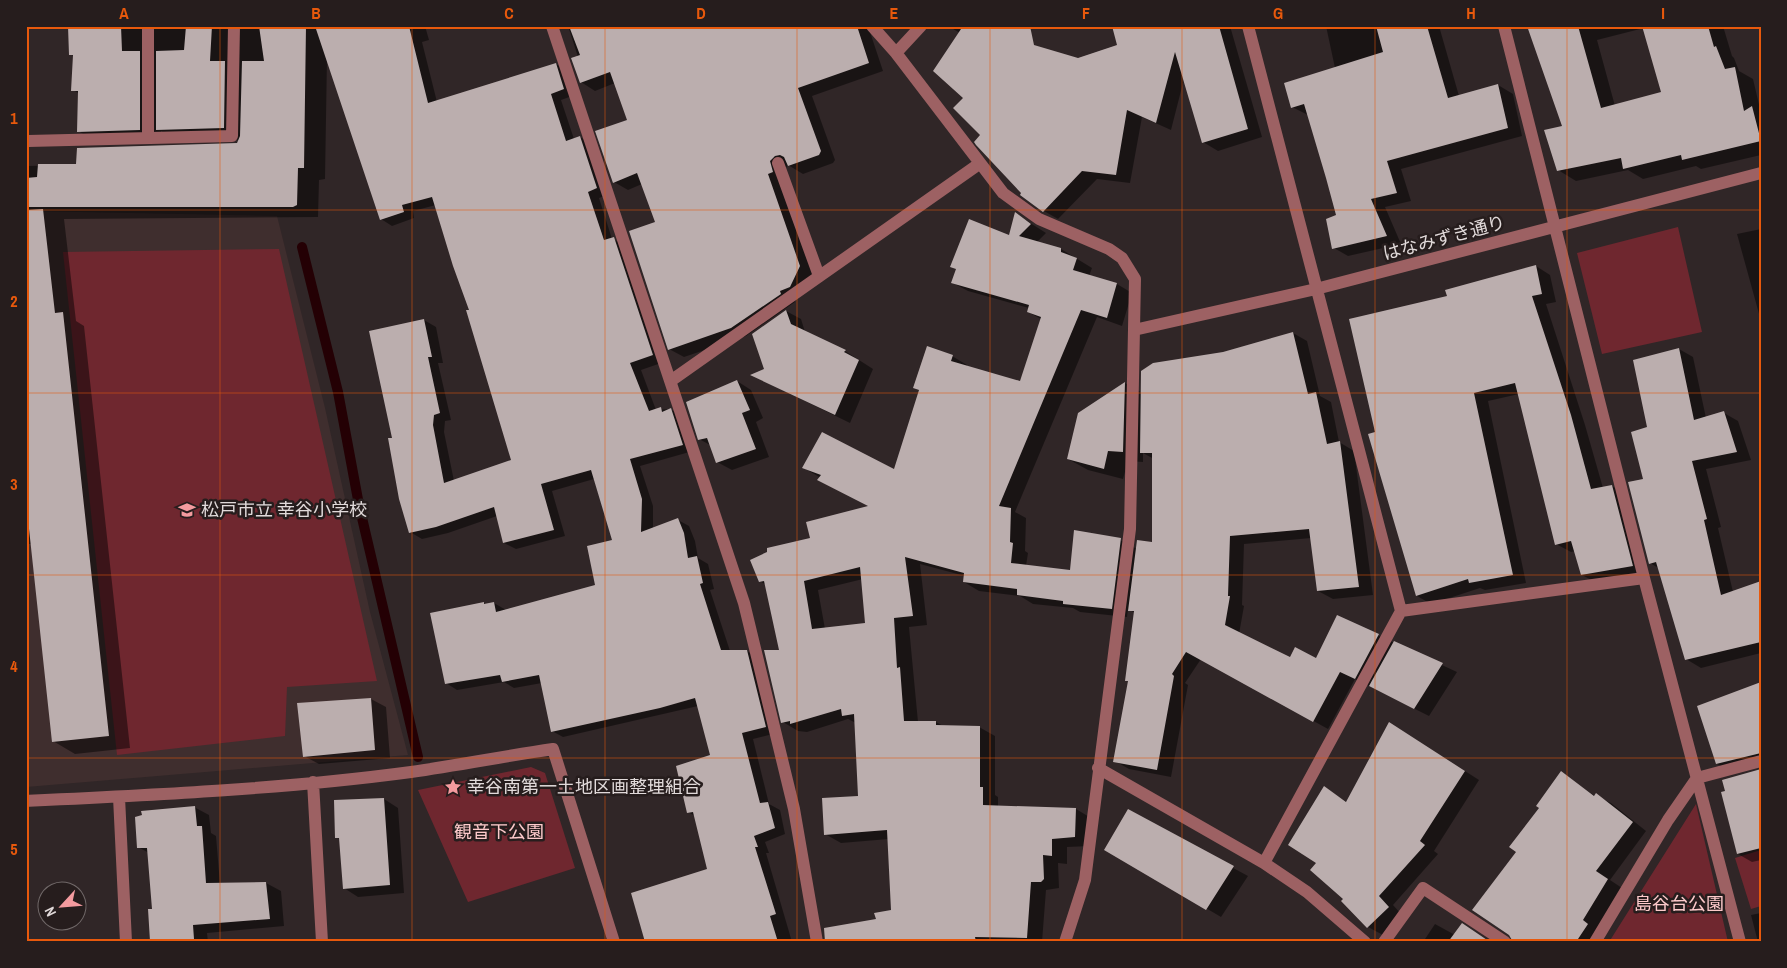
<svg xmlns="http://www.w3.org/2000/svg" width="1787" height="968" viewBox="0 0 1787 968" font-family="'Archivo Narrow','Noto Sans JP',sans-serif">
	<rect width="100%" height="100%" fill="#302627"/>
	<!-- built -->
	<path fill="#3f2e2e" d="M 26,211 L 277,216 L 325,408 L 370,612 L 408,755 L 26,787 Z"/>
	<!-- green -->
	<path fill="#6f272f" d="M 1678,227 L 1702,332 L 1602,354 L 1577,253 Z
		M 279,249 L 377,681 L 287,687 L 285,736 L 117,755 L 63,252 Z
		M 531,767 L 545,773 L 575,868 L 468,902 L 418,790 Z
		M 1696,804 L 1728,942 L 1609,942 Z
		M 1761,850 L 1761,906 L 1751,909 L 1735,858 Z"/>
	<!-- shadow -->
	<path fill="#0007" fill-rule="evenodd" d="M 70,26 L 425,26 L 429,40 L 422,42 L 437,102 L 556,64 L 567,71 L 575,95 L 561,100 L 574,139 L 580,137 L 591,144 L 608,195 L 599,198 L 612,239 L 625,245 L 664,362 L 641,370 L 656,410 L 670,409 L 682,416 L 693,451 L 640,466 L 653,506 L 653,529 L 678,520 L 689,526 L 695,541 L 698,558 L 708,564 L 714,589 L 710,590 L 730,651 L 747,651 L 758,658 L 777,733 L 753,739 L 769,804 L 780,810 L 785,834 L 765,842 L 769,853 L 766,853 L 792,942 L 670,942 L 708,870 L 695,816 L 688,812 L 712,756 L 698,706 L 563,737 L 552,731 L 542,683 L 514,688 L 504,682 L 457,690 L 446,683 L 484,603 L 487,605 L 494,603 L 506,610 L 596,586 L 613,541 L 594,479 L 552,491 L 565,536 L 516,549 L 504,543 L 497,516 L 448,533 L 422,539 L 410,532 L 393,439 L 424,320 L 436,327 L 443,363 L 438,363 L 451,420 L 445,421 L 444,432 L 454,481 L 513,461 L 471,310 L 436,205 L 413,211 L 414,218 L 392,226 L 381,219 L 327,58 L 325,179 L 319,180 L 318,217 L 64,219 L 76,321 L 84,326 L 130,748 L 75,754 L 53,741 L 32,544 L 26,544 L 26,139 L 27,166 L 77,165 L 233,145 L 241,140 L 179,141 L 161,131 L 161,142 L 100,143 L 78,131 L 80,94 L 73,90 L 74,56 L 70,54 Z
		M 568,26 L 868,26 L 883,71 L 812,96 L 835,160 L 833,163 L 803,174 L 788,165 L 784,170 L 814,275 L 794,299 L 795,302 L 746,336 L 684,357 L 669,349 L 656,223 L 642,184 L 628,190 L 614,182 L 628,121 L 615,83 L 595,91 L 581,82 L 578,57 Z
		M 948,26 L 1038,26 L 1009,39 L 1078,59 L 1119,46 L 1118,26 L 1230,26 L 1262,137 L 1218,151 L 1203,142 L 1184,79 L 1171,130 L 1142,117 L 1130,183 L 1097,179 L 1058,219 L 1044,211 L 1022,193 L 982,135 L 964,98 L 960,33 Z
		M 1326,26 L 1439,26 L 1459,96 L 1498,85 L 1513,94 L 1522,136 L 1401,169 L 1411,201 L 1385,207 L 1401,244 L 1348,256 L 1334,248 L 1338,216 L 1308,115 L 1292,107 L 1335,68 Z
		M 1529,26 L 1723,26 L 1732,56 L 1734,58 L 1739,71 L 1753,79 L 1761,113 L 1761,155 L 1701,169 L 1696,166 L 1643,179 L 1628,170 L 1576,181 L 1558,170 L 1564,127 ZM 1644,28 L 1663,93 L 1615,106 L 1597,40 Z
		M 1016,214 L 1046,233 L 1037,242 L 1061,249 L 1092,268 L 1089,276 L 1117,284 L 1132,293 L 1122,326 L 1097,317 L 1015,512 L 1026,518 L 1025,551 L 1028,553 L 1026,566 L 1071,572 L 1120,540 L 1137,549 L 1153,543 L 1154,459 L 1143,453 L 1143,462 L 1128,461 L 1123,479 L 1088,470 L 1068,459 L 1125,383 L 1142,393 L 1223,353 L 1293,333 L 1307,341 L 1320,396 L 1331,402 L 1339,442 L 1354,451 L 1373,595 L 1333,599 L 1318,591 L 1311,538 L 1244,544 L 1242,605 L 1244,606 L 1239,634 L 1290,658 L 1317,660 L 1338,617 L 1457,672 L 1429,716 L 1355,679 L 1328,729 L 1201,659 L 1185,683 L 1188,685 L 1171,777 L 1129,769 L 1115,761 L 1129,682 L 1126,680 L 1135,613 L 1128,609 L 1127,617 L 1080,612 L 1073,608 L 1033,604 L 1020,596 L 979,591 L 964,582 L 965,576 L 920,564 L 927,625 L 909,627 L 918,722 L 936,722 L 943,726 L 979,727 L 995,736 L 995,795 L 998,797 L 998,807 L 1076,809 L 1091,818 L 1090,846 L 1067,847 L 1067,864 L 1058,863 L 1059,888 L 1046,890 L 1042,942 L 833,942 L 886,919 L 892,911 L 889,839 L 841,843 L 825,834 L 859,797 L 856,723 L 848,719 L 807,732 L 798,731 L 783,722 L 780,651 L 766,585 L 760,581 L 812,538 L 870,507 L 804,468 L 895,471 L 920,391 L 914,388 L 952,356 L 967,365 L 967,367 L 1021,382 L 1041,319 L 1028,312 L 1029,308 L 968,291 L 953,283 L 1010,237 ZM 863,579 L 866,624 L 825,629 L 818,590 Z
		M 1761,229 L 1761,321 L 1737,234 Z
		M 1536,266 L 1550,275 L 1556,302 L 1546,304 L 1585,425 L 1603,488 L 1612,486 L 1626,495 L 1647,574 L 1597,583 L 1582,575 L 1575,551 L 1571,552 L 1556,544 L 1519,394 L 1488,401 L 1526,583 L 1485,590 L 1480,588 L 1431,604 L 1417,596 L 1376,433 L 1448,297 Z
		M 786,311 L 801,319 L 805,332 L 845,351 L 873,369 L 850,423 L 752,375 L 766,369 Z
		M 1679,349 L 1693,357 L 1706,418 L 1724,413 L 1738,421 L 1751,460 L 1706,469 L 1721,527 L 1718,528 L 1733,592 L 1761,583 L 1761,653 L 1701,668 L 1686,659 L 1660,569 L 1650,563 L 1645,480 L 1648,428 Z
		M 737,381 L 751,390 L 763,418 L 756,422 L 769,457 L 732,470 L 717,462 L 712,446 L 699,439 Z
		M 1761,684 L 1761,764 L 1732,772 L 1717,764 Z
		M 371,699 L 386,707 L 390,758 L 319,764 L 304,756 Z
		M 1404,732 L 1479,780 L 1434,851 L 1438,854 L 1393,905 L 1402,915 L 1383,935 L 1368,927 L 1318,862 L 1324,788 L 1347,802 Z
		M 1761,771 L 1761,860 L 1752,862 L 1738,854 Z
		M 1561,773 L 1595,796 L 1611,803 L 1646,831 L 1610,880 L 1622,888 L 1597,942 L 1514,942 L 1517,852 Z
		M 384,799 L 398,808 L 404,893 L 358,897 L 344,888 L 341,840 L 337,837 Z
		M 194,807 L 209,815 L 211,833 L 216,836 L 220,884 L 266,883 L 281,891 L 284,926 L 207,933 L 208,942 L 151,941 L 154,910 L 149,853 L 138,847 Z
		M 1128,811 L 1248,876 L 1221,917 L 1106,849 Z
		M 1761,913 L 1761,942 L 1758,942 L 1751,915 Z
		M 1435,924 L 1455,935 L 1490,942 L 1423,942 Z"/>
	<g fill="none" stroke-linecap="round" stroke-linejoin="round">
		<!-- stream -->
		<path stroke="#240004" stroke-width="10" d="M 302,247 L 338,392 L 359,505 L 418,757"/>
	</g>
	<!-- building -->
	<path fill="#bbaeae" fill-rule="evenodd" d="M 68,26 L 121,26 L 122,51 L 140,51 L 140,130 L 77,132 L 78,91 L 71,91 L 73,55 L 69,55 Z
		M 186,26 L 212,26 L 210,61 L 225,61 L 224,128 L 156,130 L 156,51 L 184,50 Z
		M 259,26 L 306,26 L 304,168 L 298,168 L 297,205 L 293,207 L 26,207 L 26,178 L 37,177 L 38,164 L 76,164 L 77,148 L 237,143 L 240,136 L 242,61 L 264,61 Z
		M 315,26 L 409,26 L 428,103 L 556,63 L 564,89 L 551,94 L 566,141 L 580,136 L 597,188 L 588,192 L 604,240 L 614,237 L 653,355 L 630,363 L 649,411 L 661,407 L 662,412 L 671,408 L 683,445 L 630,459 L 642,499 L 641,532 L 678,518 L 684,533 L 688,558 L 697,556 L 703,583 L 700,584 L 721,650 L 747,650 L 766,727 L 742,733 L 760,803 L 768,802 L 775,828 L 754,836 L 758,847 L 755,847 L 776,914 L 770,916 L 778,942 L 645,942 L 631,893 L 707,869 L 693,812 L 687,813 L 676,766 L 710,755 L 695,698 L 660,708 L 551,732 L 539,675 L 502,682 L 500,675 L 445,684 L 430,613 L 484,602 L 484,604 L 494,602 L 496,612 L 595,585 L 587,546 L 612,540 L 591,470 L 541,484 L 554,530 L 503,543 L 494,507 L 436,527 L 409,533 L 399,499 L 388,438 L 392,438 L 369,331 L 424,319 L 432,357 L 428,357 L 440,413 L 434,415 L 433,425 L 444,483 L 511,460 L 466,310 L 469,310 L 453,266 L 432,197 L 402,205 L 404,212 L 380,220 Z
		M 569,26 L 857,26 L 869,63 L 798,88 L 821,151 L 819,155 L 788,166 L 784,157 L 780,155 L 775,156 L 770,161 L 773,172 L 768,174 L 800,266 L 790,287 L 780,291 L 781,294 L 731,328 L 668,350 L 629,231 L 655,222 L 637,173 L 613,183 L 595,131 L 627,120 L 610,72 L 580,83 L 571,58 L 580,55 Z
		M 963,26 L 1030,26 L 1034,45 L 1078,58 L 1117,45 L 1112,26 L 1219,26 L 1248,129 L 1202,143 L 1175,52 L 1156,123 L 1127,110 L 1116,175 L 1082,171 L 1043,212 L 1020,195 L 1021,193 L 976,145 L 974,142 L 980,135 L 953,108 L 963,98 L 933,71 Z
		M 1376,26 L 1427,26 L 1448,98 L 1498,84 L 1508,128 L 1387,161 L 1397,193 L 1371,199 L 1387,236 L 1332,249 L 1326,219 L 1336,215 L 1326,178 L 1304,104 L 1291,108 L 1284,83 L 1383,52 Z
		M 1527,26 L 1578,26 L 1601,108 L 1661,92 L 1642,26 L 1708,26 L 1714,47 L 1716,46 L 1725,69 L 1735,67 L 1744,111 L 1752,106 L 1761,141 L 1682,160 L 1681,155 L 1623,169 L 1621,158 L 1557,171 L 1544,130 L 1562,126 Z
		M 43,209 L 55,313 L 63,312 L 109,736 L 52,742 L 26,501 L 26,210 Z
		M 1015,212 L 1031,224 L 1019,236 L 1061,248 L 1061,252 L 1077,258 L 1073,270 L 1117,283 L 1107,318 L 1081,310 L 999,506 L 1011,508 L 1010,542 L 1013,543 L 1011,563 L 1070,570 L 1074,530 L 1121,538 L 1112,609 L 1063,604 L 1063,601 L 1017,595 L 1017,589 L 963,582 L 964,573 L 905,557 L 913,616 L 894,618 L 897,668 L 900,667 L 904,721 L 936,721 L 936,725 L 980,726 L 980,787 L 983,787 L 983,805 L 1076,808 L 1075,837 L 1052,839 L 1052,856 L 1043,855 L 1044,879 L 1041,882 L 1031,882 L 1027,938 L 975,937 L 976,942 L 825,942 L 824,928 L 876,919 L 874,913 L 891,910 L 887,830 L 824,835 L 822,798 L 858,796 L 854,714 L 842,716 L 841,709 L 790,724 L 790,721 L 781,723 L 764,650 L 779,650 L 764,581 L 759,582 L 750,560 L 767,552 L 767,548 L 810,538 L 806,522 L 868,506 L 817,480 L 821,475 L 802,468 L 822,432 L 894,469 L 919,390 L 913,388 L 927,346 L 953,355 L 951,361 L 1020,381 L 1041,317 L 1027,312 L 1029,305 L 951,283 L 956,269 L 950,267 L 969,219 L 1009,235 ZM 860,567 L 865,623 L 812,629 L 804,581 Z
		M 1536,265 L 1542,294 L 1532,296 L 1571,415 L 1591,489 L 1612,485 L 1633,566 L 1581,575 L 1571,541 L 1555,545 L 1515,383 L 1474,393 L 1513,575 L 1469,583 L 1468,579 L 1416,596 L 1368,434 L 1375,432 L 1349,319 L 1447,296 L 1445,290 Z
		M 786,310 L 791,324 L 846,350 L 844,352 L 859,360 L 835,415 L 750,375 L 764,369 L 752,334 Z
		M 1293,332 L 1308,394 L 1316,392 L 1327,444 L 1340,441 L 1359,587 L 1317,591 L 1309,529 L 1230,536 L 1228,596 L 1230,596 L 1225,625 L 1290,657 L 1295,647 L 1316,658 L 1337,615 L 1379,634 L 1355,679 L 1340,672 L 1313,722 L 1186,652 L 1172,674 L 1174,676 L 1157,770 L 1113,762 L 1128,681 L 1125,681 L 1134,611 L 1128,611 L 1137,540 L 1152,542 L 1152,453 L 1140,453 L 1141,371 L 1153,363 L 1223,352 Z
		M 1679,348 L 1694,420 L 1724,411 L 1737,452 L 1692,461 L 1707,519 L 1704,520 L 1721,595 L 1761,581 L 1761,642 L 1685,660 L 1656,562 L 1649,564 L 1628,482 L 1643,479 L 1631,432 L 1647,427 L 1633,360 Z
		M 737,380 L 750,410 L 742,413 L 756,449 L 716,463 L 707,438 L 698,440 L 686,402 Z
		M 1125,382 L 1123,452 L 1108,451 L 1104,469 L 1067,459 L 1078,413 Z
		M 1394,641 L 1443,663 L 1414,709 L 1369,686 Z
		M 1761,682 L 1761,753 L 1716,764 L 1697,706 Z
		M 371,698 L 375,750 L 303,757 L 297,703 Z
		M 1389,722 L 1465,771 L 1420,841 L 1425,845 L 1379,896 L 1389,907 L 1367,928 L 1341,901 L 1343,899 L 1310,870 L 1316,863 L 1288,845 L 1324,786 L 1346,802 Z
		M 1761,769 L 1761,848 L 1737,854 L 1721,792 L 1725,791 L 1722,780 Z
		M 1561,771 L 1594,796 L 1596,793 L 1633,822 L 1596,871 L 1608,879 L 1583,920 L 1588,924 L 1576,942 L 1513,942 L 1509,935 L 1472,910 L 1516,852 L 1509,847 L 1539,808 L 1536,806 Z
		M 384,798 L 390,885 L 343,889 L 339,838 L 335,838 L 334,800 Z
		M 195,806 L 197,826 L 202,826 L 206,883 L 266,882 L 270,919 L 193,925 L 194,939 L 150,941 L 148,909 L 152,909 L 147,848 L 137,848 L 135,817 L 142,815 L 141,811 Z
		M 1128,809 L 1234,866 L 1206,910 L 1104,850 Z
		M 1462,923 L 1490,942 L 1448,942 Z"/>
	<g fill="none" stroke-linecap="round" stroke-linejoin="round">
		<!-- minor -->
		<path stroke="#9d6163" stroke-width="12" d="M 148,26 L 148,138
			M 552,26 L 744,603 L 794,809 L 817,942
			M 872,26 L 896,53 L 1003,193 L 1039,219 L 1109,249 L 1122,258 L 1135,279 L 1130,529 L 1085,880 L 1065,942
			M 1504,26 L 1644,578 L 1740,942
			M 896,53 L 921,26
			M 28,141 L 232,136 L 234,26
			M 778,163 L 819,276
			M 1134,330 L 1316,289 L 1761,173
			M 672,380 L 979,164
			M 1401,611 L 1644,578
			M 1098,768 L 1264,863 L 1401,611 L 1248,26
			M 313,782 L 322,942
			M 119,797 L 126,942
			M 26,801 C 154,795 284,789 411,772 C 459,765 506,756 553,749 L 614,942
			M 1264,863 L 1307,892 L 1365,942
			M 1384,942 L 1423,888 L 1505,942
			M 1595,942 L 1668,820 L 1697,778 L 1761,761"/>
	</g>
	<!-- grid -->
	<path fill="none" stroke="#e8590c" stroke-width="1" stroke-opacity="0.55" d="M 220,26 L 220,942M 412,26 L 412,942M 605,26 L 605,942M 797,26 L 797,942M 990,26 L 990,942M 1182,26 L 1182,942M 1375,26 L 1375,942M 1567,26 L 1567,942M 26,210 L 1761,210M 26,393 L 1761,393M 26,575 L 1761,575M 26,758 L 1761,758"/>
	<!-- icons -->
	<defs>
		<g id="school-bare" transform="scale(1.35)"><path d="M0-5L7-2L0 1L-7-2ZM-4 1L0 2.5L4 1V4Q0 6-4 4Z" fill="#f49b9f" stroke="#261d1d" stroke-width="2.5" paint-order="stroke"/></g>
		<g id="sight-bare" transform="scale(1.35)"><path d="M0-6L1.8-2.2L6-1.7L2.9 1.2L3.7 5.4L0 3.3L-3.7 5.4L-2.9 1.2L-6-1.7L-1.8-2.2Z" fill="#f49b9f" stroke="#261d1d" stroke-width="2.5" paint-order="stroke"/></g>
	</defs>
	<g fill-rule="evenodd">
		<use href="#school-bare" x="187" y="510"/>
		<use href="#sight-bare" x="453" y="787"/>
	</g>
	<g text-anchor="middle" stroke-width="5" stroke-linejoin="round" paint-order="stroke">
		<!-- street labels -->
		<g font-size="18" fill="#e1dada" stroke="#261d1d">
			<text transform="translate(1444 238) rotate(-15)" y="6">はなみずき通り</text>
		</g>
		<!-- poi labels -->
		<g font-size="18" fill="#e1dada" stroke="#261d1d" text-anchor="start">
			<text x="201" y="516">松戸市立 幸谷小学校</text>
			<text x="467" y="793">幸谷南第一土地区画整理組合</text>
		</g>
		<!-- park labels -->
		<g font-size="18" fill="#fdcacb" stroke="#261d1d">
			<text x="499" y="838">観音下公園</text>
			<text x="1679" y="910">島谷台公園</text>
		</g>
	</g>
	<!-- border -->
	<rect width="1787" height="968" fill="none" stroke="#261d1d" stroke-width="55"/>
	<!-- north arrow -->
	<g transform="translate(62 906) rotate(244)"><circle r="24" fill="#261d1d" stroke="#716969"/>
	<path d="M0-4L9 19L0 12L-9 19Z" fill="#f49b9f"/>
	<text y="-8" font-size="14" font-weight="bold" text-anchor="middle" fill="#e1dada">N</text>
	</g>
	<rect x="28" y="28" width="1732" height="912" fill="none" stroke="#e8590c" stroke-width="2"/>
	<g font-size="16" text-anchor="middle" font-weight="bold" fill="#e8590c">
		<text x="124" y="19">A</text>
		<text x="316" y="19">B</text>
		<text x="509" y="19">C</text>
		<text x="701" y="19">D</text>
		<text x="894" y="19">E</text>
		<text x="1086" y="19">F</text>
		<text x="1278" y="19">G</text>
		<text x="1471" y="19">H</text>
		<text x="1663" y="19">I</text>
		<text x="14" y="124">1</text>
		<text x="14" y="307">2</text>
		<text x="14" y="490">3</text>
		<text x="14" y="672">4</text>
		<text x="14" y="855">5</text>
	</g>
</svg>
